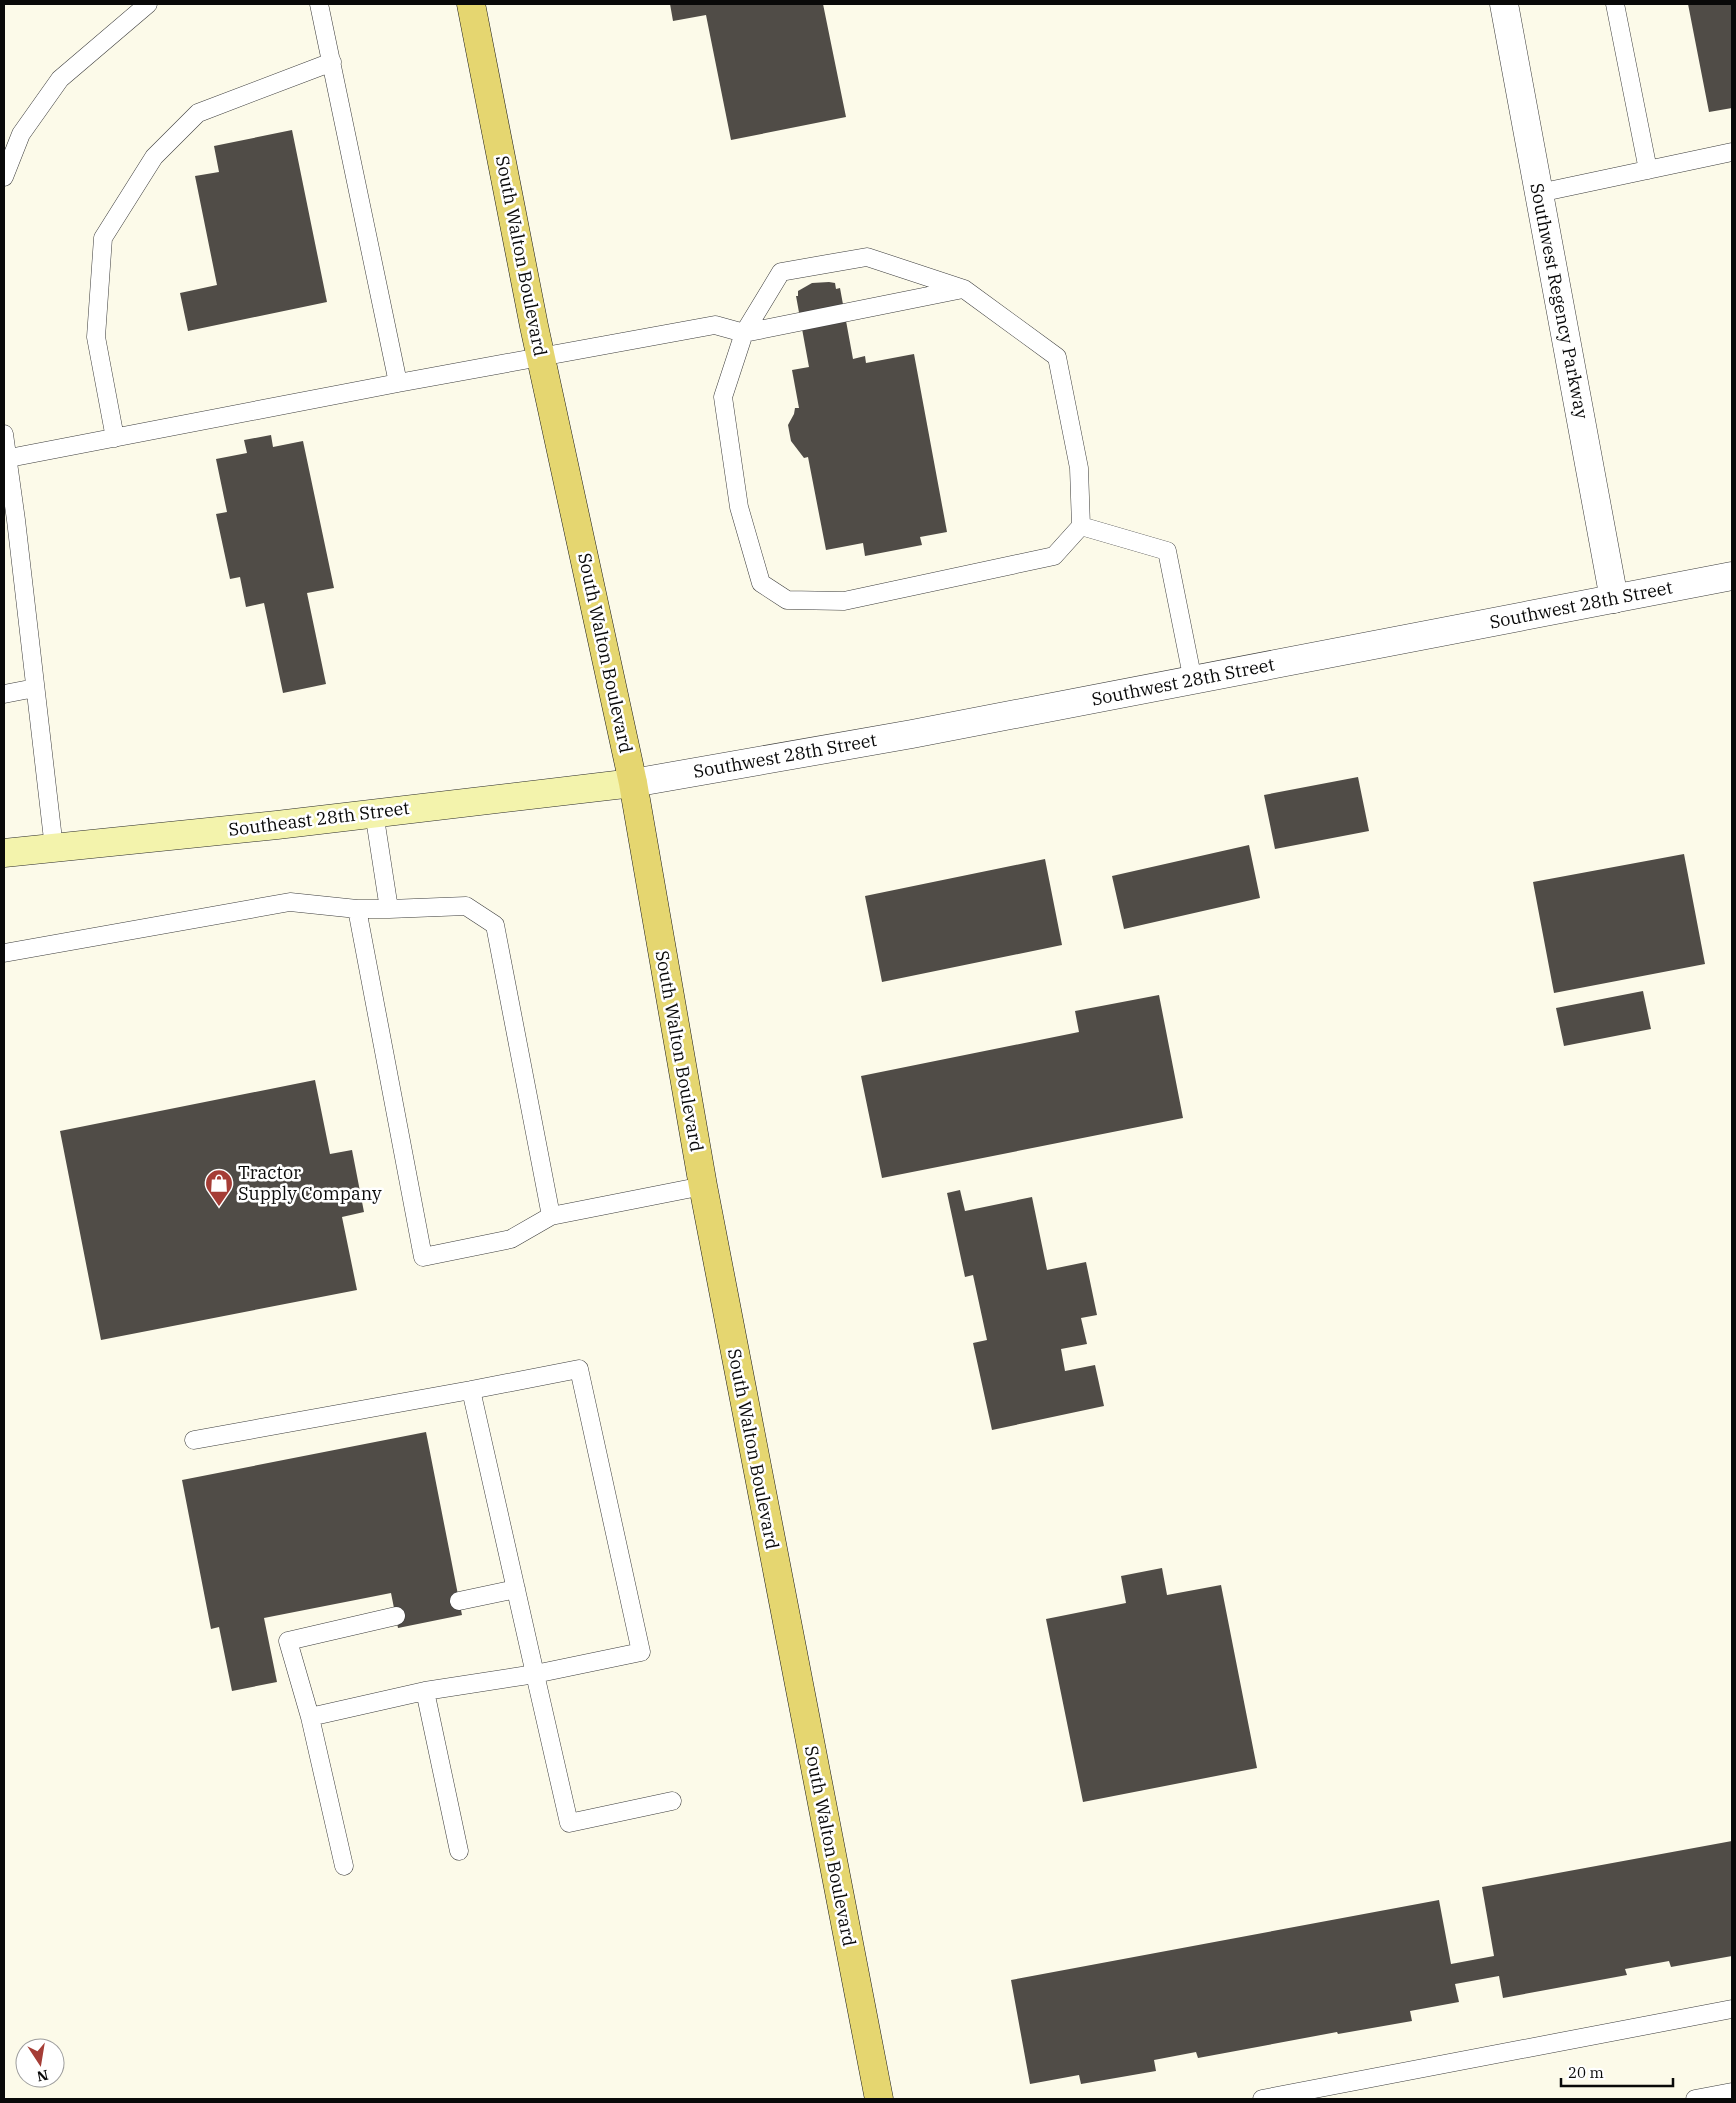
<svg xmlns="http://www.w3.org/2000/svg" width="1736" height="2103" viewBox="0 0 1736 2103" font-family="'IBM Plex Serif',serif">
	<rect width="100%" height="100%" fill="#fcfae9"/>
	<!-- building -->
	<path fill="#504c47" d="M 670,4 L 823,4 L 846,117 L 731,140 L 706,15 L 673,21 Z
		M 1688,4 L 1732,4 L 1732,108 L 1709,112 Z
		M 292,130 L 327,302 L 188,331 L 180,293 L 217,285 L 195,176 L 219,172 L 214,146 Z
		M 829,282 L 835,283 L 836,289 L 840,288 L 853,359 L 865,356 L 866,363 L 914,354 L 947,532 L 920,537 L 922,545 L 865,556 L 863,543 L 826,550 L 808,457 L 804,458 L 791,441 L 788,425 L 794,414 L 795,408 L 799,408 L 792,370 L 809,367 L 796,296 L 798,296 L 798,291 L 812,283 Z
		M 271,435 L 273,447 L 303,441 L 334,588 L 307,593 L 326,684 L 283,693 L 264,603 L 246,607 L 240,577 L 230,579 L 216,514 L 227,512 L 216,459 L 247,453 L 244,440 Z
		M 1358,777 L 1369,831 L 1275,849 L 1264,795 Z
		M 1249,845 L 1260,898 L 1124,929 L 1112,876 Z
		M 1684,854 L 1705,964 L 1554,993 L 1533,882 Z
		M 1045,859 L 1062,945 L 882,982 L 865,896 Z
		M 1643,991 L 1651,1029 L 1564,1046 L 1556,1008 Z
		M 1159,995 L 1183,1118 L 882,1178 L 861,1076 L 1079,1032 L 1075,1011 Z
		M 315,1080 L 330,1154 L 352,1150 L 364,1212 L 342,1217 L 357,1290 L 101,1340 L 60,1131 Z
		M 960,1190 L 965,1211 L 1032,1197 L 1047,1270 L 1086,1262 L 1097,1315 L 1081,1318 L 1087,1344 L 1061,1349 L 1065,1371 L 1095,1365 L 1104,1406 L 992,1430 L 973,1343 L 987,1340 L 973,1275 L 965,1277 L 947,1193 Z
		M 426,1432 L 462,1615 L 398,1628 L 391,1593 L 264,1618 L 277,1682 L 232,1691 L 219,1627 L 211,1629 L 182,1480 Z
		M 1162,1568 L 1167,1595 L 1221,1585 L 1257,1768 L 1083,1802 L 1046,1619 L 1126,1603 L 1121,1576 Z
		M 1732,1841 L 1732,1956 L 1671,1967 L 1669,1961 L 1625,1969 L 1627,1975 L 1503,1998 L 1499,1976 L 1455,1984 L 1459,2002 L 1410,2011 L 1412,2021 L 1338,2034 L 1337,2032 L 1198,2058 L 1196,2052 L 1154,2060 L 1156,2071 L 1081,2084 L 1079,2075 L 1030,2084 L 1011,1980 L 1439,1900 L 1451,1964 L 1494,1956 L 1482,1887 Z"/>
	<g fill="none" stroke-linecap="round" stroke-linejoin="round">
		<!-- service casing -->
		<g stroke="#3c3c3c" stroke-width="19">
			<path id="service" d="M 319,4 L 398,383 L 715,325 L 744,333 L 723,397 L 739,507 L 761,583 L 787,600 L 844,601 L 1054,556 L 1081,526 L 1079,468 L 1057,357 L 964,289 L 867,257 L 781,272 L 744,333
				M 1615,4 L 1648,170
				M 4,177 L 21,134 L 60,79 L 148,4
				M 1539,193 L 1732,152
				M 744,333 L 963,289
				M 4,434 L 16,520 L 54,848
				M 115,438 L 96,337 L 103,238 L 154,157 L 198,113 L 332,62
				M 4,459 L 398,383
				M 1081,526 L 1167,551 L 1193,681
				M 4,694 L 35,688
				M 374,812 L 389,909 L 466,906 L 495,925 L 551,1216
				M 357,909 L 423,1257 L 511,1239 L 551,1216 L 703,1186
				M 4,953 L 290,902 L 357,909 L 389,909
				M 194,1440 L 471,1390 L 535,1674 L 641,1652 L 579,1369 L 471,1390
				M 459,1601 L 516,1589
				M 425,1691 L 459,1851
				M 310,1717 L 288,1641 L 396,1616
				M 344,1866 L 310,1717 L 425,1691 L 535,1674 L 569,1823 L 672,1801
				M 1262,2099 L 1732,2009
				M 1695,2099 L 1732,2092"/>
		</g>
		<!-- minor casing -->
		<g stroke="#3c3c3c" stroke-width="29">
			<path id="minor" d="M 1504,4 L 1614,599"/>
		</g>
		<!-- tertiary casing -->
		<g stroke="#3c3c3c" stroke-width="29">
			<path id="tertiary" d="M 633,783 L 912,734 L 1732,576"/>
		</g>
		<!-- secondary casing -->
		<g stroke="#2b2b2b" stroke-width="29">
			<path id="secondary" d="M 4,853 L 277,825 L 633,783"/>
		</g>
		<!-- primary casing -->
		<g stroke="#1a1a1a" stroke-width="29">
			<path id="primary" d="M 471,4 L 534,326 L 633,783 L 703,1186 L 879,2099"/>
		</g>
		<!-- service -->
		<use href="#service" stroke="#fff" stroke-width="18"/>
		<!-- minor -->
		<use href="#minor" stroke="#fff" stroke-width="28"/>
		<!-- tertiary -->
		<use href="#tertiary" stroke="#fff" stroke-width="28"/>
		<!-- secondary -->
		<use href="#secondary" stroke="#f3f3ac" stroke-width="28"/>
		<!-- primary -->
		<use href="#primary" stroke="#e5d670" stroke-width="28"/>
	</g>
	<!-- icons -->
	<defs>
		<g id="shop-pin" transform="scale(1.4375)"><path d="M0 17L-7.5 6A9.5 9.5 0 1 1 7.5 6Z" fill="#a53d36" stroke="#fff"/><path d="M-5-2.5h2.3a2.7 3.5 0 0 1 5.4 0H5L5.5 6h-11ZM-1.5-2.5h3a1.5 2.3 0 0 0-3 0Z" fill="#fff"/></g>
	</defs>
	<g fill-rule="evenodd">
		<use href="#shop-pin" x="219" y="1183"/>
	</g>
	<g text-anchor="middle" stroke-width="5" stroke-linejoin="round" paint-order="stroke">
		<!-- street labels -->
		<g font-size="18" fill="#090909" stroke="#fff">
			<text transform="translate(521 256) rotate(79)" y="6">South Walton Boulevard</text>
			<text transform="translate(1559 301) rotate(79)" y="6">Southwest Regency Parkway</text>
			<text transform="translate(1581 605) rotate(-11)" y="6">Southwest 28th Street</text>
			<text transform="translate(605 653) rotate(78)" y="6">South Walton Boulevard</text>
			<text transform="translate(1183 682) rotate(-11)" y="6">Southwest 28th Street</text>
			<text transform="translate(785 756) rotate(-10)" y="6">Southwest 28th Street</text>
			<text transform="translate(319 819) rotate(-7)" y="6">Southeast 28th Street</text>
			<text transform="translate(679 1051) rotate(80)" y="6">South Walton Boulevard</text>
			<text transform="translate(753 1449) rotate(79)" y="6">South Walton Boulevard</text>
			<text transform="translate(830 1846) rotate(79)" y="6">South Walton Boulevard</text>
		</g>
		<!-- poi labels -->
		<g font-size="18" fill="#090909" stroke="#fff" text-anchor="start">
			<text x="238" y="1179">Tractor<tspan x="238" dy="21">Supply Company</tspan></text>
		</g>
	</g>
	<!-- border -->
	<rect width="1736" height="2103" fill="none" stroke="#090909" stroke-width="10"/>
	<!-- north arrow -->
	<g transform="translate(40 2063) rotate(168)"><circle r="24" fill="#ffffff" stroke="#9d9d9d"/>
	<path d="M0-4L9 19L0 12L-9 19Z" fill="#a53d36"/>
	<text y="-8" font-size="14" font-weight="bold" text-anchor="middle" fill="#090909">N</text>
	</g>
	<!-- scale -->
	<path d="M1561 2078v8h112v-8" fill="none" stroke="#090909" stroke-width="2.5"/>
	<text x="1568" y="2078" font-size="15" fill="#090909" stroke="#ffffff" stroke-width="4" paint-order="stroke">20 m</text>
</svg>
